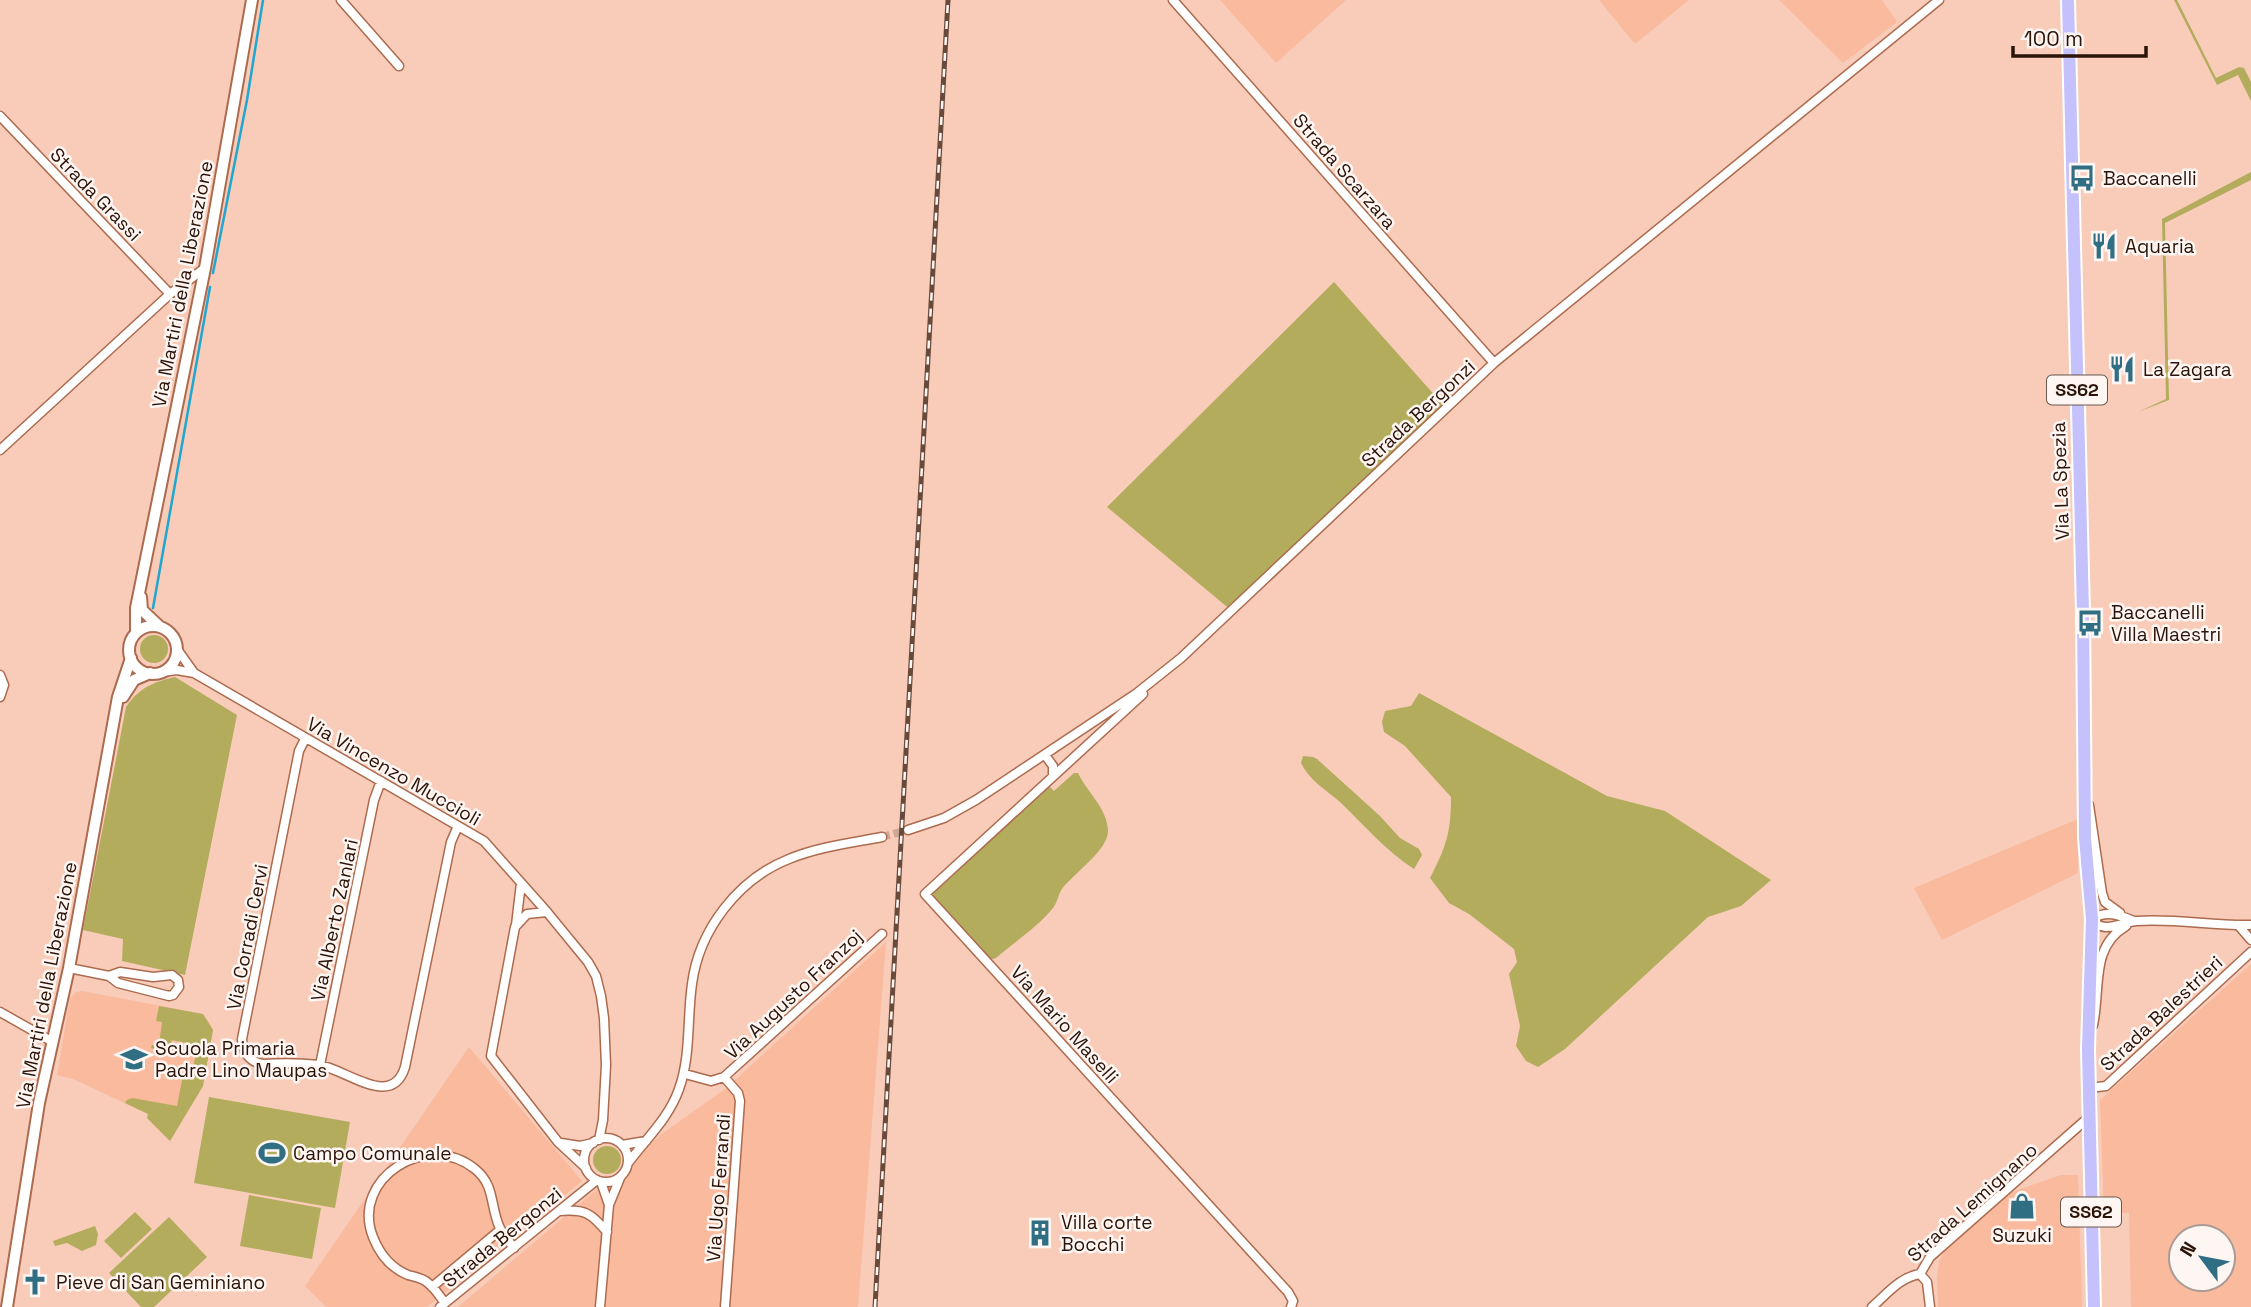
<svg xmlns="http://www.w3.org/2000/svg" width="2251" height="1307" viewBox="0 0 2251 1307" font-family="'Space Grotesk',sans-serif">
	<rect width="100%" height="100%" fill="#f8ccb9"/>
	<!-- built -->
	<path fill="#f9ba9e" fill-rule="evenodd" d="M 1220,0 L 1346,0 L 1276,63 Z
		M 1599,0 L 1689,0 L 1635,44 Z
		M 1779,0 L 1882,0 L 1897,22 L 1843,63 Z
		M 2078,819 L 2078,873 L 1942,940 L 1914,888 Z
		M 886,942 L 858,1307 L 458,1307 L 663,1133 L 725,1089 Z
		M 2251,964 L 2251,1307 L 2131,1307 L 2129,1213 L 2104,1213 L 2100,1100 ZM 2181,1237 L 2223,1237 L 2223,1279 L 2181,1279 Z
		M 82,991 L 203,1014 L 210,1024 L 213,1030 L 203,1086 L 170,1141 L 147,1118 L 148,1114 L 73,1079 L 57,1075 L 70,998 L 76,992 Z
		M 469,1047 L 582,1181 L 427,1307 L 326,1307 L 305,1286 Z
		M 2061,1175 L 2078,1175 L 2082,1307 L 1938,1307 L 1937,1277 L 1939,1262 L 1944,1251 L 2009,1193 Z"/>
	<!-- green -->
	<path fill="#b3ac5c" d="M 2174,0 L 2177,0 L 2216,78 L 2239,67 L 2244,68 L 2251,82 L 2251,101 L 2238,75 L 2217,85 Z
		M 2251,172 L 2251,180 L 2165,223 L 2169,400 L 2138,412 L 2166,399 L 2162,219 Z
		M 1334,282 L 1446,408 L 1232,611 L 1107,507 Z
		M140 649a14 14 0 1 1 28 0a14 14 0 1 1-28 0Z
		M 175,677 L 237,715 L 185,975 L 122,961 L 123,939 L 83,930 L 126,707 C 139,688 153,682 175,677 Z
		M 1419,693 L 1607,796 L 1665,811 L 1771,880 L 1741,906 L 1708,917 L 1565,1049 L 1538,1067 L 1526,1061 L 1516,1046 L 1520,1026 L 1509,974 L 1517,962 L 1514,949 L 1469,914 L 1449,903 L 1430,878 C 1446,847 1451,833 1451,797 L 1405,746 L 1384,732 L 1382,722 L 1385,711 L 1411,706 Z
		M 1303,756 L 1313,757 L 1317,759 L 1380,816 L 1400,838 L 1419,849 L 1422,855 L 1414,869 C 1386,851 1364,825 1340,802 C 1326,790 1309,780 1301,763 Z
		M 1074,773 L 1078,773 C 1087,792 1107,808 1108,830 C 1109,850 1074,873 1062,889 C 1058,895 1058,901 1053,908 C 1038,927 1014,942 996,958 L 989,960 L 930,894 L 1049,786 L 1054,791 Z
		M 159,1006 L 203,1014 L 213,1030 L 203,1086 L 170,1141 L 147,1118 L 148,1114 L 125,1103 L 127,1100 L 132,1098 L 177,1106 L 183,1075 L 192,1076 L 197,1045 L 172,1040 L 169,1054 L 151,1048 L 152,1045 L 159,1045 L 162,1022 L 156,1021 Z
		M 209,1097 L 350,1122 L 335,1208 L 194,1183 Z
		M593 1160a14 14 0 1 1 28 0a14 14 0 1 1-28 0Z
		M 249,1195 L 321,1208 L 312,1259 L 240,1246 Z
		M 135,1212 L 152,1229 L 121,1258 L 104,1241 Z
		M 169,1217 L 207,1257 L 154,1307 L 141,1307 L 109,1273 Z
		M 95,1226 L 98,1234 L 96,1245 L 82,1251 L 67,1243 L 55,1246 L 53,1241 Z"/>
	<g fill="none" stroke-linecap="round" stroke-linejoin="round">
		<!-- stream -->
		<path stroke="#1fa7d0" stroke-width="2.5" d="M 213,273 L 247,100 L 263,0
			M 153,608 L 210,287"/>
		<!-- street-tunnel -->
		<path stroke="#cfa795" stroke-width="8" stroke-dasharray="8 4" stroke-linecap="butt" d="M 882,837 L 908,830"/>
		<!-- street casing -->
		<g stroke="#ac6b4e" stroke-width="11">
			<path id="street" d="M 341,0 L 399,66
				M 1173,0 L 1494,363
				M 0,116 L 170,294
				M 0,450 L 170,294 L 205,268
				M 162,672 L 177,670 L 194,673 L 177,649
				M 194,673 L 484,841 L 547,912 L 588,962 L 596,976 L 601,996 L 604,1018 L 606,1065 L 603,1120 L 599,1140
				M 0,675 L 4,685 L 0,697
				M 1143,694 L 925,894 L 1288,1292 L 1293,1301 L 1291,1307
				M 305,739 L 299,751 L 242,1039 C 242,1052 250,1062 263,1064 C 281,1063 301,1063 319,1065 C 346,1069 392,1110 405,1067 L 451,842 L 458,826
				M 1045,755 L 1053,766 L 1053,776
				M 2089,805 L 2102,893 L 2105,902 L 2120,913
				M 908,830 L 944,818 L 976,800 L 1137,693 L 1181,658 L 1494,363 L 1939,0
				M 547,912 L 527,914 L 515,927 L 491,1056 L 558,1142 L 586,1168
				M 2134,921 C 2119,915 2107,910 2092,919 C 2102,935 2122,922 2137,921 C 2174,918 2213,926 2251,925
				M 516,925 L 521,883
				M 2238,925 L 2251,940
				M 69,968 L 109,976 L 118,983 L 169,996 L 173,995 L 179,987 L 178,980 L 172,975 L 153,977 L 120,972 L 109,976
				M 0,1012 L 53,1042
				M 2093,1025 C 2101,988 2090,947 2126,926
				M 320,1065 L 374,800 L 381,781
				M 685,1074 L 711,1081 L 724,1077 L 882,934
				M 724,1077 L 738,1093 L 740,1101 L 725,1307
				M 2089,1088 L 2106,1086 L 2251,952
				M584 1160a22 22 0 1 1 44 0a22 22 0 1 1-44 0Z
				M 561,1143 L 580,1146 L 593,1143
				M 622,1145 L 646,1141
				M 628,1163 C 646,1139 669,1118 679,1089 C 691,1056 687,1018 692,984 C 699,930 738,879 789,859 C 818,847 851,843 882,837
				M 601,1182 L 609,1205
				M 560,1211 C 585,1209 591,1213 607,1232
				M 1920,1274 L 1930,1257 L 2089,1117
				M 1920,1274 L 1927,1282 L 1930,1307
				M 432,1287 L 500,1230
				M 445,1303 C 440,1297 435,1288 428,1283 C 423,1278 415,1277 408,1275 C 391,1268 380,1255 373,1237 C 350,1178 428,1130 475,1169 C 495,1185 490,1205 499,1226 C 502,1234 509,1241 514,1248
				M 440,1307 L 597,1180
				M 600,1307 L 609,1205 L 620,1178
				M 1872,1307 C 1887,1294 1900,1277 1920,1274"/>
		</g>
		<!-- secondary casing -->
		<g stroke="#ac6b4e" stroke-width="14">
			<path id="secondary" d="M 141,597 L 142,610 L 159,626
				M129 650a24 24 0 1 1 48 0a24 24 0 1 1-48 0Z
				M 136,633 L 136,608 L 205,268 L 252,0
				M 123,697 L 134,680 L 150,673
				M 7,1307 L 39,1103 L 69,968 L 118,697 L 131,658"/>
		</g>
		<!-- primary casing -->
		<g stroke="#fff" stroke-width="16">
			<path id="primary" d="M 2068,0 L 2083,612 L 2085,838 L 2092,919 L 2088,1049 L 2094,1307"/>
		</g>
		<!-- street -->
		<use href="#street" stroke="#fff" stroke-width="8"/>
		<!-- secondary -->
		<use href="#secondary" stroke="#fff" stroke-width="10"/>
		<!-- primary -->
		<use href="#primary" stroke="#c4c1fc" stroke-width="12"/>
		<!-- rail casing -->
		<g stroke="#684a3c" stroke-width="5">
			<path id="rail" d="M 875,1307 L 948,0"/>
		</g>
		<!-- rail -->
		<use href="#rail" stroke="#fef6f3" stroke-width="2.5" stroke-dasharray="8" stroke-linecap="butt"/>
	</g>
	<!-- icons -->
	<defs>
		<g id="bus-bare" transform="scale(2.1)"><path d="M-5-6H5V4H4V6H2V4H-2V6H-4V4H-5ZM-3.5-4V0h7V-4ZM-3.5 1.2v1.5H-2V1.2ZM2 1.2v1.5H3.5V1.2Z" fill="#306e84" stroke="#fef6f3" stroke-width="2.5" paint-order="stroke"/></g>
		<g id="restaurant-bare" transform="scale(2.1)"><path d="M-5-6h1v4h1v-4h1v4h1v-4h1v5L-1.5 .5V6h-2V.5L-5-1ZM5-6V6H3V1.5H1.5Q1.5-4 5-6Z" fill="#306e84" stroke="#fef6f3" stroke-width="2.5" paint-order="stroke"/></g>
		<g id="school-bare" transform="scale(2.1)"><path d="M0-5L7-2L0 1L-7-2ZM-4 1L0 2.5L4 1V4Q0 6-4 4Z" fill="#306e84" stroke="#fef6f3" stroke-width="2.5" paint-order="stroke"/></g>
		<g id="stadium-bare" transform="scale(2.1)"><path d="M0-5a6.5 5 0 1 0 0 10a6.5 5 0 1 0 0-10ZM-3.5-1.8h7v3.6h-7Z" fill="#306e84" stroke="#fef6f3" stroke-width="2.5" paint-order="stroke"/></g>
		<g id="shop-bare" transform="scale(2.1)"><path d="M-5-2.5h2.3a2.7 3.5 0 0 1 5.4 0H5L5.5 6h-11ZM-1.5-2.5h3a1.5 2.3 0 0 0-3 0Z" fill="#306e84" stroke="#fef6f3" stroke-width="2.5" paint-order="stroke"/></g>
		<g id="building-bare" transform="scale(2.1)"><path d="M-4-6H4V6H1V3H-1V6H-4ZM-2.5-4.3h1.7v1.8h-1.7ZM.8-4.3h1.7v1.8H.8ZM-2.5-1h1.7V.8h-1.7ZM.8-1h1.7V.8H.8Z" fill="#306e84" stroke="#fef6f3" stroke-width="2.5" paint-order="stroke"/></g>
		<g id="church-bare" transform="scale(2.1)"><path d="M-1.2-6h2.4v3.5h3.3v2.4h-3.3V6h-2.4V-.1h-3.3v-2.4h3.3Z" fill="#306e84" stroke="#fef6f3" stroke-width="2.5" paint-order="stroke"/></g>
	</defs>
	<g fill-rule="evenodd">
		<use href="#bus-bare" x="2082" y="178"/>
		<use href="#restaurant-bare" x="2104" y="246"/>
		<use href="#restaurant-bare" x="2122" y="369"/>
		<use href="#bus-bare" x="2090" y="623"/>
		<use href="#school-bare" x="134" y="1059"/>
		<use href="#stadium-bare" x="272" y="1153"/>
		<use href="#shop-bare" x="2022" y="1206"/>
		<use href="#building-bare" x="1040" y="1233"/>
		<use href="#church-bare" x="35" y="1282"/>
	</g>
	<g text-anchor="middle" stroke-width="5" stroke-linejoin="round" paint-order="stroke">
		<!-- shield labels -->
		<g fill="#fef6f3" stroke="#6b574e" stroke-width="2">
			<rect x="2047" y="375.5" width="60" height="29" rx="5"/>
			<rect x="2061" y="1197.5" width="60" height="29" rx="5"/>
		</g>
		<g font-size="18" font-weight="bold" fill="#2c1307">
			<text x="2077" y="396">SS62</text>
			<text x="2091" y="1218">SS62</text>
		</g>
		<!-- street labels -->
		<g font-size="19" fill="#2c1307" stroke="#fef6f3">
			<text transform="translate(1345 171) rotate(49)" y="7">Strada Scarzara</text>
			<text transform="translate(96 194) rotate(46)" y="7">Strada Grassi</text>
			<text transform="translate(182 284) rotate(-79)" y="7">Via Martiri della Liberazione</text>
			<text transform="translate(1418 413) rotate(-43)" y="7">Strada Bergonzi</text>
			<text transform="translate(2060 481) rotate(-92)" y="7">Via La Spezia</text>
			<text transform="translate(394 771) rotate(30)" y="7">Via Vincenzo Muccioli</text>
			<text transform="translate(334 920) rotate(-78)" y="7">Via Alberto Zanlari</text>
			<text transform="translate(247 937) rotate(-79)" y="7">Via Corradi Cervi</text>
			<text transform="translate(46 985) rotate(-79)" y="7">Via Martiri della Liberazione</text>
			<text transform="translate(793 994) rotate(-43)" y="7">Via Augusto Franzoj</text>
			<text transform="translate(2161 1013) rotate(-43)" y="7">Strada Balestrieri</text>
			<text transform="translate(1065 1024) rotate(48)" y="7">Via Mario Maselli</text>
			<text transform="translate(718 1188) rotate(-86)" y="7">Via Ugo Ferrandi</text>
			<text transform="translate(1972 1202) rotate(-42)" y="7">Strada Lemignano</text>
			<text transform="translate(502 1237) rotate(-39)" y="7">Strada Bergonzi</text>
		</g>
		<!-- poi labels -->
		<g font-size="19" fill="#2c1307" stroke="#fef6f3" text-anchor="start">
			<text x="2103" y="185">Baccanelli</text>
			<text x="2125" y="253">Aquaria</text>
			<text x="2143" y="376">La Zagara</text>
			<text x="2111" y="619">Baccanelli<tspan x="2111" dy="22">Villa Maestri</tspan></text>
			<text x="155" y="1055">Scuola Primaria<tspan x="155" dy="22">Padre Lino Maupas</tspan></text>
			<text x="293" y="1160">Campo Comunale</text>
			<text x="1061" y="1229">Villa corte<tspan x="1061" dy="22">Bocchi</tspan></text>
			<text x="2022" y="1242" text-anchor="middle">Suzuki</text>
			<text x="56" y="1289">Pieve di San Geminiano</text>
		</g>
	</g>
	<!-- north arrow -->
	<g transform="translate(2202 1258) rotate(302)"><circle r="33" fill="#fef6f3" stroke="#aa9b95" stroke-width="2"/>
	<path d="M0-5L12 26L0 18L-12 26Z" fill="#306e84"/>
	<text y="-10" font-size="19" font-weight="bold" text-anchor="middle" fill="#2c1307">N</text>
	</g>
	<!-- scale -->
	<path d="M2013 46v10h133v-10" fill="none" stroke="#2c1307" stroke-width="3.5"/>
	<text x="2024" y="46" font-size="21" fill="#2c1307" stroke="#fef6f3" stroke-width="5" paint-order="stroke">100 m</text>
</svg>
